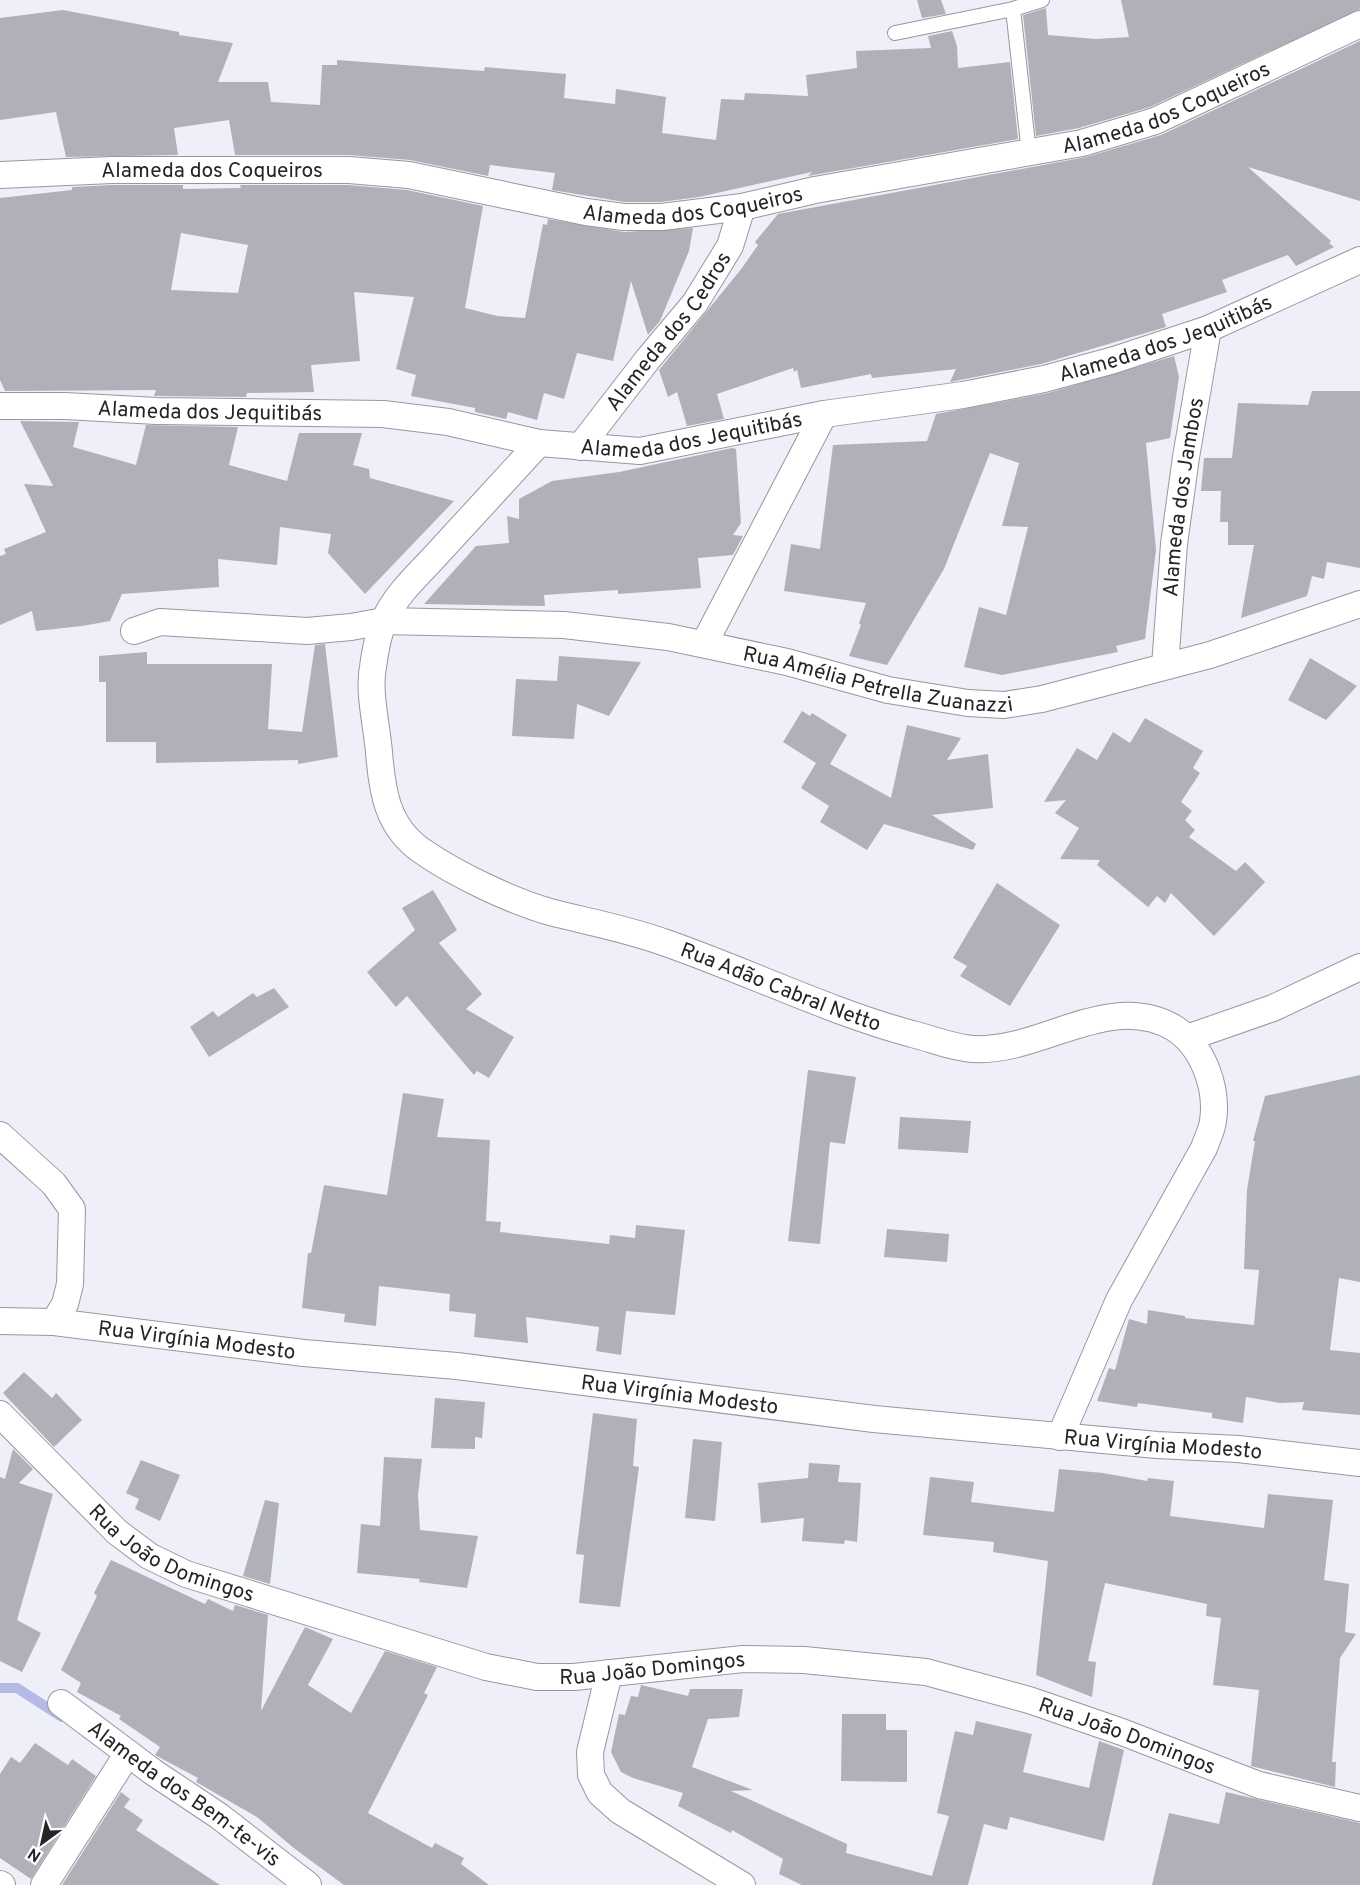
<svg xmlns="http://www.w3.org/2000/svg" width="1360" height="1885" viewBox="0 0 1360 1885" font-family="Overpass,sans-serif">
	<rect width="100%" height="100%" fill="#eeeff8"/>
	<g fill="none" stroke-linecap="round" stroke-linejoin="round">
		<!-- stream -->
		<path stroke="#b6b9e4" stroke-width="10" d="M 0,1688 L 17,1688 L 62,1717"/>
	</g>
	<!-- building -->
	<path fill="#afb0b8" fill-rule="evenodd" d="M 917,0 L 941,0 L 946,14 L 922,18 Z
		M 1121,0 L 1360,0 L 1360,9 L 1150,107 L 1079,128 L 1036,136 L 1023,15 L 1046,8 L 1048,35 L 1096,39 L 1129,37 Z
		M 63,10 L 179,32 L 179,35 L 233,43 L 218,82 L 268,82 L 271,102 L 320,105 L 322,65 L 337,65 L 337,60 L 484,71 L 485,67 L 566,74 L 564,98 L 615,104 L 616,89 L 666,97 L 662,133 L 716,140 L 721,99 L 744,100 L 745,93 L 808,96 L 806,75 L 857,68 L 856,51 L 931,48 L 928,36 L 952,31 L 957,46 L 958,68 L 1010,62 L 1018,139 L 808,176 L 812,172 L 699,197 L 661,202 L 625,202 L 552,190 L 555,173 L 490,165 L 488,176 L 410,160 L 349,155 L 235,155 L 229,120 L 174,128 L 178,155 L 66,157 L 56,112 L 0,120 L 0,18 Z
		M 1360,41 L 1360,201 L 1248,167 L 1331,241 L 1329,243 L 1334,247 L 1296,266 L 1288,255 L 1222,280 L 1227,292 L 1162,314 L 1166,327 L 1041,364 L 950,382 L 956,369 L 872,378 L 871,374 L 801,388 L 797,370 L 794,372 L 793,368 L 717,394 L 724,419 L 687,426 L 677,392 L 668,397 L 659,370 L 742,268 L 758,245 L 755,242 L 778,214 L 1086,157 L 1161,135 Z
		M 112,185 L 183,185 L 183,189 L 241,188 L 240,185 L 348,185 L 407,190 L 483,206 L 465,308 L 497,316 L 525,318 L 543,224 L 547,225 L 548,219 L 624,232 L 693,228 L 689,251 L 660,321 L 648,335 L 631,281 L 613,361 L 577,353 L 564,399 L 544,393 L 537,420 L 508,412 L 506,419 L 475,412 L 475,408 L 411,396 L 416,375 L 396,369 L 414,297 L 354,292 L 360,361 L 311,365 L 314,392 L 247,393 L 246,397 L 154,396 L 156,390 L 5,391 L 0,380 L 0,198 L 72,190 L 72,187 ZM 181,233 L 248,245 L 238,293 L 171,290 Z
		M 1174,356 L 1179,377 L 1170,438 L 1146,443 L 1156,550 L 1145,639 L 1116,646 L 1118,652 L 1002,675 L 964,667 L 979,607 L 1006,615 L 1028,527 L 1002,526 L 1019,463 L 990,453 L 944,569 L 887,665 L 849,656 L 861,625 L 859,623 L 866,603 L 784,591 L 791,544 L 820,549 L 833,445 L 927,441 L 936,414 L 1048,393 Z
		M 1312,391 L 1360,391 L 1360,568 L 1327,562 L 1324,579 L 1312,576 L 1307,596 L 1241,618 L 1254,545 L 1228,545 L 1228,522 L 1220,522 L 1221,491 L 1201,491 L 1204,458 L 1232,458 L 1238,403 L 1308,405 Z
		M 20,421 L 79,422 L 73,447 L 136,465 L 146,425 L 238,427 L 229,465 L 287,481 L 299,433 L 362,433 L 353,465 L 369,469 L 370,478 L 454,501 L 365,594 L 328,553 L 331,534 L 280,527 L 277,565 L 218,559 L 219,587 L 122,594 L 110,621 L 82,626 L 36,631 L 32,611 L 0,625 L 0,556 L 6,554 L 4,549 L 46,532 L 24,484 L 53,486 Z
		M 732,448 L 736,449 L 741,523 L 733,535 L 743,536 L 733,555 L 698,558 L 701,588 L 618,594 L 618,590 L 544,595 L 545,606 L 424,604 L 476,546 L 509,543 L 507,516 L 519,519 L 519,499 L 552,481 L 619,472 Z
		M 325,644 L 338,757 L 298,764 L 298,760 L 156,763 L 156,742 L 106,742 L 106,682 L 99,682 L 99,656 L 147,652 L 147,664 L 272,664 L 268,729 L 302,732 L 315,645 Z
		M 559,656 L 641,662 L 609,716 L 577,704 L 574,739 L 512,736 L 516,679 L 557,681 Z
		M 1310,658 L 1357,686 L 1326,720 L 1288,700 Z
		M 802,711 L 810,716 L 812,713 L 847,735 L 830,764 L 891,798 L 907,725 L 961,738 L 947,760 L 988,754 L 993,808 L 932,815 L 976,844 L 973,850 L 884,824 L 867,850 L 820,822 L 829,806 L 801,788 L 816,763 L 783,742 Z
		M 1145,718 L 1203,751 L 1193,768 L 1200,773 L 1181,802 L 1192,811 L 1185,820 L 1195,830 L 1189,837 L 1236,871 L 1245,862 L 1265,882 L 1214,936 L 1171,893 L 1165,903 L 1157,896 L 1148,907 L 1097,865 L 1100,860 L 1060,859 L 1079,828 L 1055,813 L 1066,800 L 1044,802 L 1077,748 L 1097,760 L 1113,732 L 1130,743 Z
		M 997,883 L 1060,925 L 1010,1006 L 960,976 L 967,966 L 953,958 Z
		M 433,890 L 457,930 L 439,943 L 482,994 L 466,1009 L 514,1037 L 489,1078 L 477,1071 L 474,1075 L 407,996 L 396,1007 L 367,972 L 415,930 L 402,908 Z
		M 274,988 L 289,1007 L 209,1057 L 190,1027 L 213,1011 L 218,1017 L 253,993 L 257,997 Z
		M 808,1070 L 856,1077 L 845,1144 L 830,1142 L 820,1244 L 788,1241 Z
		M 1360,1075 L 1360,1282 L 1339,1278 L 1330,1350 L 1360,1353 L 1360,1415 L 1302,1410 L 1304,1402 L 1280,1403 L 1246,1397 L 1243,1423 L 1212,1418 L 1212,1413 L 1138,1403 L 1137,1407 L 1097,1401 L 1109,1368 L 1115,1370 L 1129,1319 L 1147,1324 L 1148,1310 L 1185,1316 L 1185,1318 L 1254,1325 L 1259,1270 L 1244,1269 L 1247,1190 L 1255,1141 L 1253,1141 L 1265,1096 Z
		M 403,1093 L 444,1099 L 437,1137 L 490,1140 L 486,1221 L 501,1222 L 500,1232 L 609,1244 L 610,1235 L 635,1238 L 636,1225 L 685,1230 L 675,1315 L 626,1311 L 621,1355 L 596,1351 L 599,1327 L 526,1317 L 528,1343 L 474,1337 L 476,1314 L 449,1311 L 450,1294 L 379,1286 L 376,1326 L 344,1322 L 345,1314 L 302,1308 L 308,1253 L 311,1253 L 324,1185 L 387,1195 Z
		M 900,1117 L 971,1121 L 968,1153 L 898,1149 Z
		M 887,1229 L 949,1234 L 947,1262 L 884,1257 Z
		M 24,1372 L 52,1398 L 56,1393 L 82,1420 L 54,1447 L 3,1393 Z
		M 435,1398 L 485,1402 L 482,1438 L 475,1437 L 475,1449 L 431,1448 Z
		M 593,1413 L 637,1419 L 633,1466 L 639,1467 L 620,1607 L 579,1603 L 584,1555 L 576,1554 Z
		M 693,1439 L 722,1442 L 715,1521 L 685,1518 Z
		M 13,1449 L 33,1469 L 19,1483 L 53,1494 L 17,1620 L 41,1633 L 22,1672 L 0,1661 L 0,1477 L 5,1479 Z
		M 384,1457 L 422,1459 L 418,1495 L 420,1530 L 478,1536 L 467,1588 L 419,1582 L 420,1579 L 357,1573 L 361,1524 L 380,1526 Z
		M 141,1460 L 180,1475 L 160,1521 L 135,1509 L 139,1499 L 126,1493 Z
		M 809,1463 L 840,1465 L 838,1482 L 861,1483 L 857,1542 L 845,1540 L 844,1544 L 802,1541 L 804,1518 L 761,1523 L 758,1483 L 808,1478 Z
		M 1059,1469 L 1103,1473 L 1147,1481 L 1148,1478 L 1174,1481 L 1170,1516 L 1264,1528 L 1268,1494 L 1333,1500 L 1324,1580 L 1349,1584 L 1345,1632 L 1356,1634 L 1340,1658 L 1332,1762 L 1336,1762 L 1335,1787 L 1251,1766 L 1259,1690 L 1213,1685 L 1221,1618 L 1206,1616 L 1207,1604 L 1105,1583 L 1088,1661 L 1096,1662 L 1092,1697 L 1036,1675 L 1048,1561 L 993,1552 L 994,1542 L 923,1535 L 930,1477 L 974,1482 L 971,1502 L 1054,1512 Z
		M 265,1500 L 279,1503 L 270,1584 L 243,1576 Z
		M 111,1560 L 205,1604 L 208,1599 L 233,1611 L 235,1605 L 268,1615 L 261,1711 L 305,1627 L 333,1639 L 308,1685 L 351,1713 L 385,1651 L 437,1667 L 424,1693 L 428,1695 L 368,1813 L 432,1848 L 435,1843 L 464,1858 L 461,1864 L 489,1885 L 344,1885 L 295,1849 L 257,1817 L 196,1782 L 198,1778 L 155,1755 L 160,1747 L 119,1719 L 121,1716 L 77,1692 L 81,1683 L 61,1670 L 97,1596 L 94,1593 Z
		M 641,1685 L 688,1696 L 690,1689 L 743,1689 L 739,1717 L 708,1719 L 692,1767 L 753,1790 L 731,1791 L 847,1844 L 846,1853 L 932,1876 L 949,1816 L 937,1813 L 955,1731 L 973,1735 L 976,1721 L 1032,1734 L 1023,1772 L 1089,1788 L 1099,1741 L 1124,1750 L 1104,1841 L 1010,1817 L 1007,1830 L 984,1824 L 968,1885 L 802,1885 L 779,1874 L 783,1859 L 732,1830 L 731,1833 L 678,1806 L 683,1793 L 633,1778 L 621,1772 L 611,1752 L 619,1714 L 625,1715 L 631,1696 L 638,1697 Z
		M 842,1714 L 886,1714 L 886,1730 L 907,1730 L 907,1782 L 841,1781 Z
		M 35,1743 L 68,1765 L 72,1759 L 96,1776 L 31,1879 L 0,1858 L 0,1774 L 11,1757 L 20,1763 Z
		M 121,1792 L 130,1799 L 124,1807 L 143,1820 L 136,1830 L 220,1885 L 62,1885 Z
		M 1226,1792 L 1360,1823 L 1360,1885 L 1152,1885 L 1169,1813 L 1219,1824 Z"/>
	<g fill="none" stroke-linecap="round" stroke-linejoin="round">
		<!-- lane casing -->
		<g stroke="#9797a0" stroke-width="16">
			<path id="lane" d="M 1013,9 L 1042,0
				M 895,33 L 1013,9 L 1029,153"/>
		</g>
		<!-- street casing -->
		<g stroke="#9797a0" stroke-width="28">
			<g id="street">
				<path id="s1" d="M 0,175 L 112,170 L 349,170 L 409,175 L 586,212 L 624,217 L 662,217 L 742,207 L 815,190 L 1082,143 L 1155,121 L 1360,24"/>
				<path id="s2" d="M 0,406 L 65,406 L 157,411 L 383,414 L 448,422 L 539,443 L 640,451 L 824,414 L 963,395 L 1044,379 L 1114,360 L 1208,329 L 1360,260"/>
				<path id="s3" d="M 539,443 C 505,480 472,516 438,553 C 420,573 396,594 385,619 C 378,633 375,652 373,667 C 368,691 377,727 379,752 C 382,791 387,827 422,851 C 455,874 511,901 550,912 C 589,922 628,929 666,943 C 749,972 828,1011 912,1034 C 933,1039 953,1048 974,1049 C 1040,1053 1110,990 1174,1028 C 1203,1046 1218,1088 1213,1121 C 1212,1130 1207,1139 1204,1148 L 1119,1300 L 1060,1437"/>
				<path id="s4" d="M 580,447 L 648,359 L 695,303 L 730,246 L 742,207"/>
				<path id="s5" d="M 134,631 L 160,622 L 307,631 L 351,627 L 384,621 L 564,625 L 668,637 L 787,662 L 888,690 L 968,703 L 1004,705 L 1042,699 L 1210,655 L 1360,604"/>
				<path d="M 704,644 L 824,414"/>
				<path id="s6" d="M 1165,666 L 1174,544 L 1186,457 L 1208,329"/>
				<path d="M 1187,1038 L 1273,1008 L 1360,967"/>
				<path d="M 0,1135 L 54,1184 L 72,1209 L 70,1284 L 65,1304 L 54,1322"/>
				<path id="s7" d="M 0,1321 L 54,1322 L 304,1353 L 457,1366 L 874,1419 L 1157,1445 L 1238,1449 L 1360,1463"/>
				<path id="s8" d="M 0,1414 L 117,1532 L 149,1556 L 186,1574 L 486,1667 L 537,1677 L 574,1677 L 743,1659 L 804,1660 L 926,1672 L 1029,1700 L 1122,1732 L 1259,1785 L 1360,1808"/>
				<path d="M 609,1673 L 590,1752 L 591,1775 L 600,1793 L 620,1811 L 742,1885"/>
				<path id="s9" d="M 61,1703 L 153,1772 L 219,1816 L 308,1885"/>
				<path d="M 0,1884 L 2,1885"/>
				<path d="M 44,1885 L 128,1753"/>
			</g>
		</g>
		<!-- lane -->
		<use href="#lane" stroke="#fff" stroke-width="14"/>
		<!-- street -->
		<use href="#street" stroke="#fff" stroke-width="26"/>
	</g>
	<g text-anchor="middle" stroke-width="6" stroke-linejoin="round" paint-order="stroke">
		<!-- street labels -->
		<g font-size="21" fill="#252528" stroke="#fdfdff">
			<text dy="7" stroke="none"><textPath href="#s1" startOffset="1184">Alameda dos Coqueiros</textPath></text>
			<text dy="7" stroke="none"><textPath href="#s1" startOffset="212">Alameda dos Coqueiros</textPath></text>
			<text dy="7" stroke="none"><textPath href="#s1" startOffset="698">Alameda dos Coqueiros</textPath></text>
			<text dy="7" stroke="none"><textPath href="#s4" startOffset="146">Alameda dos Cedros</textPath></text>
			<text dy="7" stroke="none"><textPath href="#s2" startOffset="1182">Alameda dos Jequitibás</textPath></text>
			<text dy="7" stroke="none"><textPath href="#s2" startOffset="210">Alameda dos Jequitibás</textPath></text>
			<text dy="7" stroke="none"><textPath href="#s2" startOffset="696">Alameda dos Jequitibás</textPath></text>
			<text dy="7" stroke="none"><textPath href="#s6" startOffset="170">Alameda dos Jambos</textPath></text>
			<text dy="7" stroke="none"><textPath href="#s5" startOffset="752">Rua Amélia Petrella Zuanazzi</textPath></text>
			<text dy="7" stroke="none"><textPath href="#s3" startOffset="867">Rua Adão Cabral Netto</textPath></text>
			<text dy="7" stroke="none"><textPath href="#s7" startOffset="198">Rua Virgínia Modesto</textPath></text>
			<text dy="7" stroke="none"><textPath href="#s7" startOffset="684">Rua Virgínia Modesto</textPath></text>
			<text dy="7" stroke="none"><textPath href="#s7" startOffset="1170">Rua Virgínia Modesto</textPath></text>
			<text dy="7" stroke="none"><textPath href="#s8" startOffset="225">Rua João Domingos</textPath></text>
			<text dy="7" stroke="none"><textPath href="#s8" startOffset="729">Rua João Domingos</textPath></text>
			<text dy="7" stroke="none"><textPath href="#s8" startOffset="1215">Rua João Domingos</textPath></text>
			<text dy="7" stroke="none"><textPath href="#s9" startOffset="153">Alameda dos Bem-te-vis</textPath></text>
		</g>
	</g>
	<!-- north arrow -->
	<g transform="translate(42 1843) rotate(213)" stroke="#fdfdff" stroke-width="4.5" paint-order="stroke">
	<path d="M0-4.5L10 22L0 15L-10 22Z" fill="#252528"/>
	<text y="-9" font-size="16" font-weight="bold" text-anchor="middle" fill="#252528">N</text>
	</g>
</svg>
